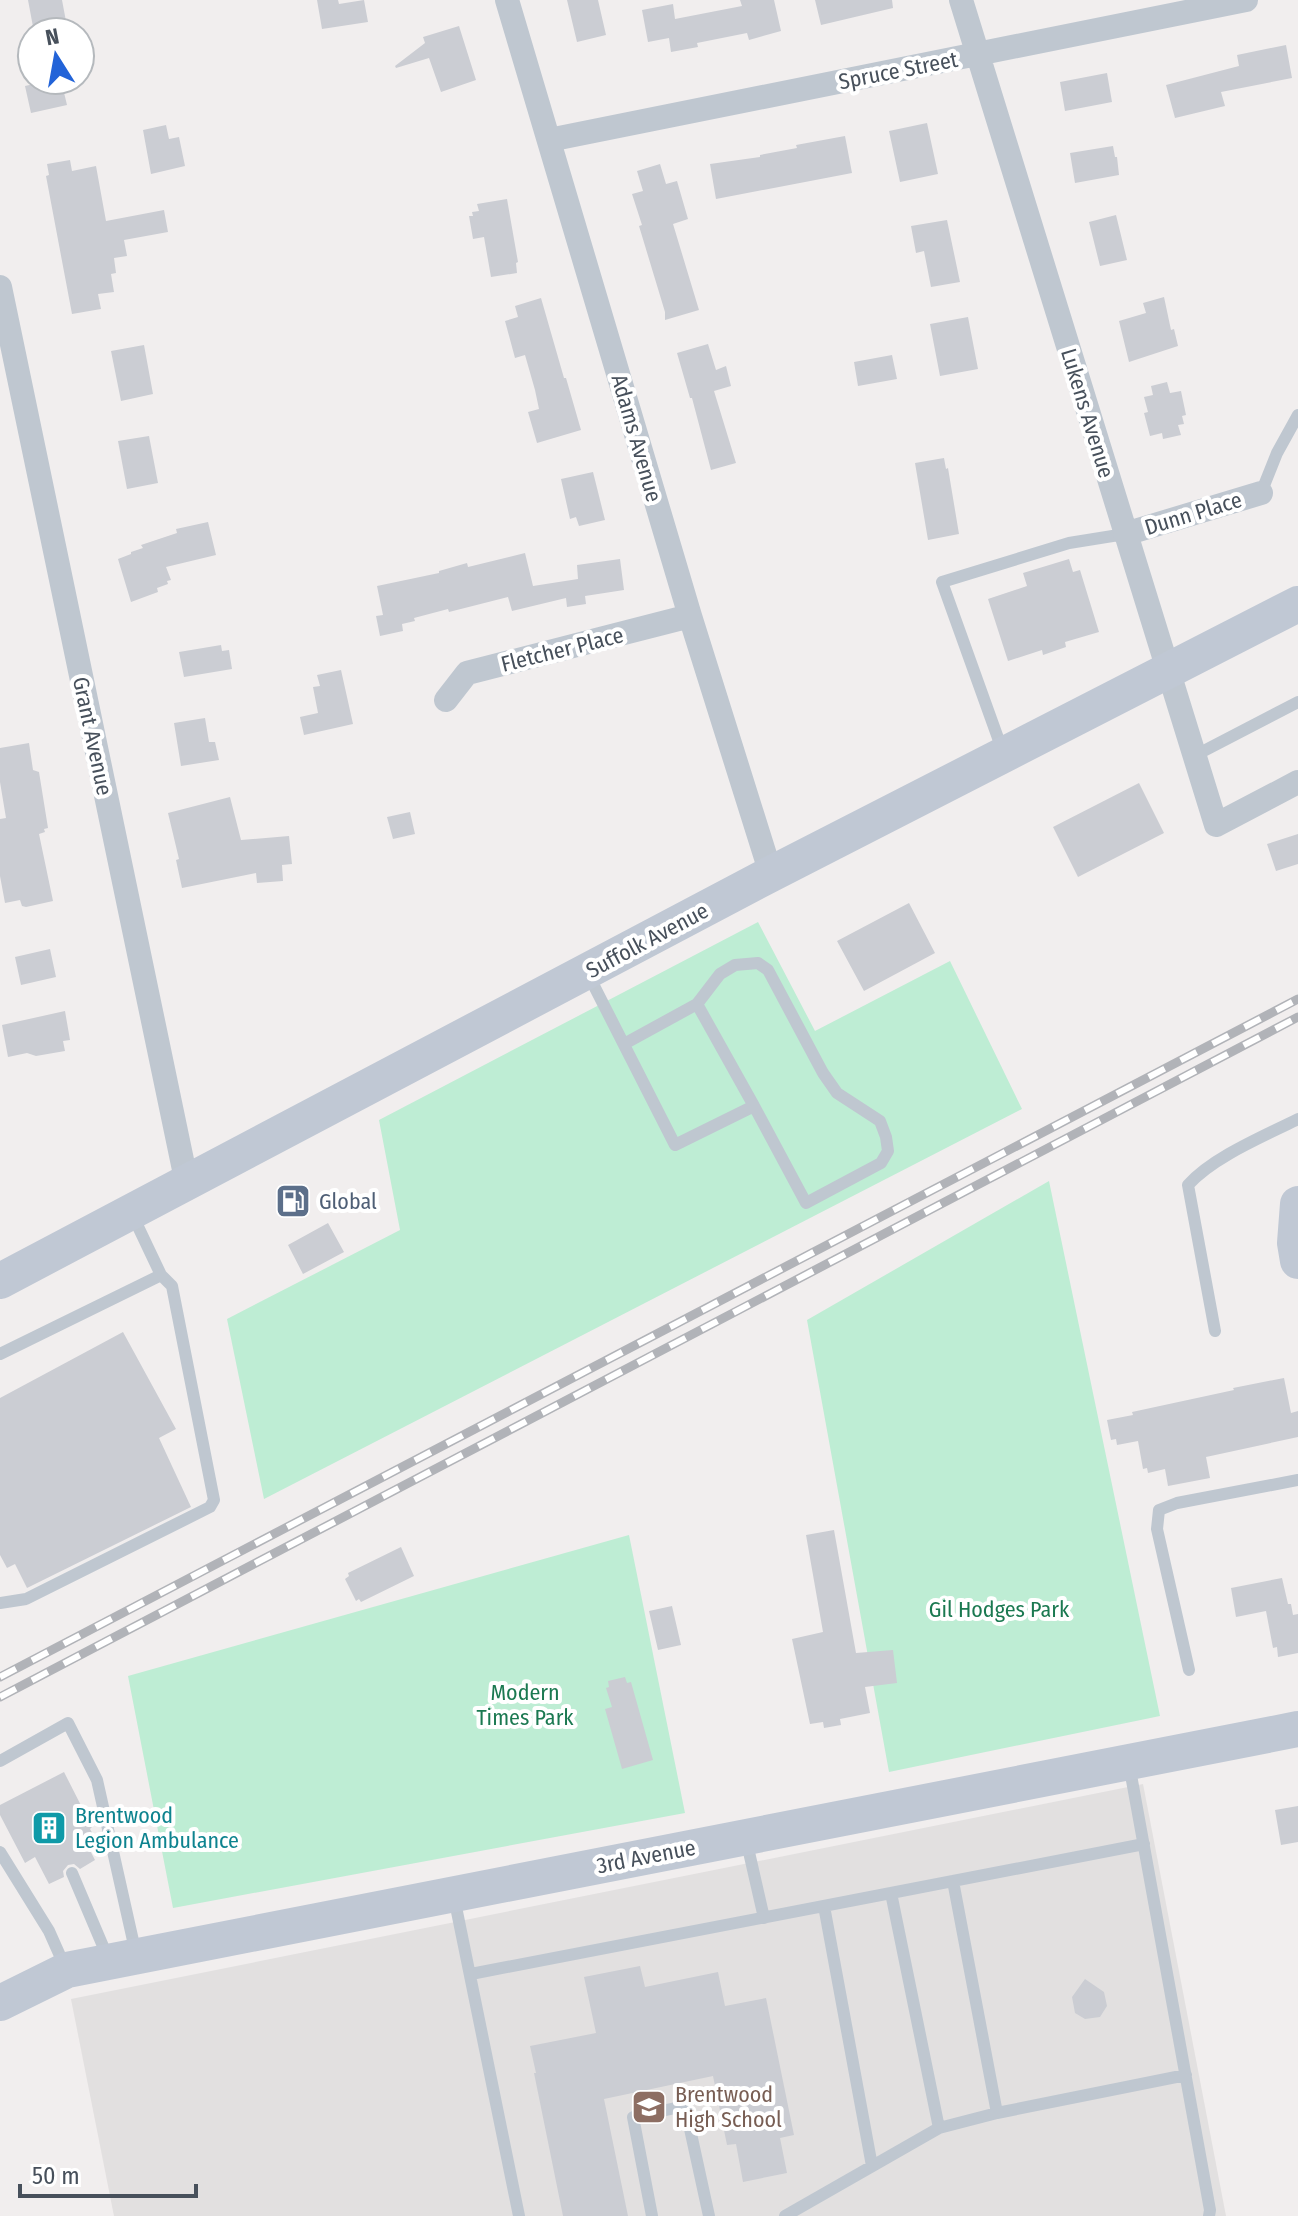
<svg xmlns="http://www.w3.org/2000/svg" width="1298" height="2216" viewBox="0 0 1298 2216" font-family="'Fira Sans Condensed',sans-serif">
	<rect width="100%" height="100%" fill="#f1eeee"/>
	<!-- education -->
	<path fill="#e2e0e0" d="M 1143,1784 L 1226,2216 L 114,2216 L 71,1999 Z"/>
	<!-- green -->
	<path fill="#beedd4" d="M 758,922 L 815,1031 L 950,961 L 1022,1109 L 264,1499 L 227,1319 L 400,1230 L 379,1120 Z
		M 1049,1181 L 1160,1716 L 889,1772 L 807,1320 Z
		M 629,1535 L 685,1813 L 173,1908 L 128,1676 Z"/>
	<!-- building -->
	<path fill="#cbcdd3" d="M 28,0 L 62,0 L 68,32 L 34,32 Z
		M 317,0 L 338,0 L 339,4 L 364,0 L 368,22 L 322,29 Z
		M 567,0 L 598,0 L 606,35 L 577,42 Z
		M 740,0 L 774,0 L 781,31 L 749,40 L 747,33 L 697,43 L 698,47 L 671,52 L 669,38 L 648,42 L 642,10 L 673,4 L 675,19 L 742,6 Z
		M 815,0 L 892,0 L 893,8 L 821,25 Z
		M 459,26 L 476,80 L 441,92 L 429,58 L 396,68 L 395,66 L 425,43 L 423,37 Z
		M 1286,45 L 1292,78 L 1221,92 L 1225,106 L 1175,118 L 1166,85 L 1239,66 L 1237,55 Z
		M 1107,73 L 1112,102 L 1065,111 L 1060,82 Z
		M 51,80 L 61,80 L 67,105 L 31,113 L 25,86 Z
		M 927,123 L 938,174 L 900,182 L 889,131 Z
		M 166,125 L 169,139 L 179,137 L 185,166 L 151,174 L 143,130 Z
		M 845,136 L 852,173 L 716,199 L 710,164 L 760,157 L 760,155 L 797,148 L 796,145 Z
		M 1113,146 L 1115,157 L 1117,157 L 1119,175 L 1075,183 L 1070,153 Z
		M 70,160 L 72,171 L 96,166 L 106,221 L 164,210 L 168,232 L 124,240 L 127,256 L 114,258 L 116,273 L 111,274 L 114,292 L 98,294 L 101,309 L 72,314 L 46,176 L 49,175 L 47,164 Z
		M 660,164 L 666,184 L 677,181 L 688,219 L 673,224 L 699,310 L 665,320 L 665,312 L 639,226 L 642,225 L 632,194 L 643,191 L 637,171 Z
		M 507,199 L 518,262 L 516,263 L 517,273 L 491,277 L 484,237 L 473,239 L 469,216 L 473,216 L 472,212 L 479,211 L 477,204 Z
		M 1116,215 L 1127,260 L 1100,266 L 1089,222 Z
		M 947,220 L 960,282 L 931,287 L 924,251 L 916,253 L 911,226 Z
		M 1164,297 L 1171,330 L 1174,329 L 1178,346 L 1129,362 L 1119,321 L 1146,313 L 1143,303 Z
		M 541,298 L 564,378 L 566,378 L 581,430 L 537,443 L 528,412 L 539,409 L 535,390 L 525,355 L 515,358 L 505,321 L 518,317 L 515,306 Z
		M 968,317 L 978,369 L 940,376 L 930,324 Z
		M 708,344 L 716,370 L 726,366 L 731,386 L 714,391 L 736,463 L 711,470 L 692,398 L 690,398 L 677,353 Z
		M 144,345 L 153,394 L 121,401 L 111,351 Z
		M 892,355 L 897,379 L 858,386 L 854,362 Z
		M 1167,382 L 1170,393 L 1181,391 L 1186,415 L 1182,416 L 1184,424 L 1178,425 L 1181,435 L 1163,439 L 1162,433 L 1150,436 L 1144,413 L 1148,412 L 1144,397 L 1153,395 L 1151,386 Z
		M 149,436 L 158,483 L 127,489 L 118,441 Z
		M 944,458 L 946,469 L 948,468 L 959,534 L 928,540 L 915,463 Z
		M 593,472 L 605,520 L 579,526 L 576,517 L 570,519 L 561,479 Z
		M 208,522 L 216,555 L 166,567 L 171,580 L 167,581 L 168,584 L 157,588 L 158,592 L 131,602 L 118,559 L 131,554 L 131,552 L 143,548 L 141,545 L 177,533 L 176,529 Z
		M 525,553 L 533,586 L 578,579 L 577,565 L 620,559 L 624,590 L 585,596 L 586,604 L 567,607 L 566,598 L 512,611 L 508,597 L 449,612 L 448,609 L 414,618 L 415,621 L 402,624 L 403,631 L 380,636 L 376,616 L 383,615 L 377,586 L 439,573 L 439,571 L 467,563 L 468,567 Z
		M 1069,559 L 1073,572 L 1080,570 L 1099,632 L 1065,642 L 1066,647 L 1043,655 L 1042,650 L 1008,661 L 988,599 L 1027,586 L 1023,573 Z
		M 221,645 L 222,651 L 229,650 L 232,669 L 184,677 L 179,652 Z
		M 341,670 L 353,724 L 304,735 L 300,717 L 318,713 L 313,687 L 320,686 L 317,675 Z
		M 205,718 L 209,742 L 215,742 L 219,760 L 181,766 L 174,723 Z
		M 29,743 L 33,770 L 39,772 L 48,828 L 44,829 L 45,832 L 39,834 L 53,901 L 26,907 L 22,906 L 20,900 L 5,903 L 0,876 L 0,819 L 6,818 L 0,782 L 0,748 Z
		M 1139,783 L 1164,833 L 1078,877 L 1053,827 Z
		M 230,797 L 241,840 L 289,836 L 292,864 L 282,865 L 283,881 L 257,883 L 256,873 L 182,888 L 176,860 L 179,859 L 168,813 Z
		M 410,812 L 415,834 L 393,839 L 387,817 Z
		M 1298,834 L 1298,864 L 1276,871 L 1267,844 Z
		M 909,903 L 935,953 L 864,991 L 837,941 Z
		M 50,949 L 56,977 L 21,985 L 15,957 Z
		M 65,1011 L 70,1040 L 63,1041 L 65,1051 L 36,1056 L 27,1053 L 8,1057 L 2,1025 Z
		M 328,1223 L 344,1252 L 303,1274 L 288,1245 Z
		M 123,1332 L 176,1429 L 159,1438 L 191,1507 L 27,1588 L 15,1564 L 7,1568 L 0,1555 L 0,1398 Z
		M 1284,1378 L 1291,1413 L 1298,1411 L 1298,1437 L 1206,1457 L 1210,1478 L 1168,1486 L 1165,1469 L 1148,1473 L 1147,1468 L 1143,1469 L 1138,1441 L 1117,1445 L 1116,1439 L 1111,1440 L 1107,1420 L 1133,1415 L 1132,1412 L 1234,1390 L 1233,1388 Z
		M 834,1530 L 856,1653 L 893,1650 L 897,1683 L 865,1687 L 870,1713 L 840,1719 L 841,1725 L 824,1728 L 823,1722 L 810,1724 L 792,1639 L 823,1632 L 806,1535 Z
		M 401,1547 L 414,1576 L 361,1602 L 359,1599 L 356,1601 L 345,1579 L 349,1576 L 348,1573 Z
		M 1282,1578 L 1288,1604 L 1291,1604 L 1293,1615 L 1298,1614 L 1298,1653 L 1278,1657 L 1277,1647 L 1273,1648 L 1266,1611 L 1236,1617 L 1231,1588 Z
		M 672,1606 L 681,1645 L 658,1650 L 649,1611 Z
		M 625,1677 L 627,1683 L 631,1682 L 653,1760 L 622,1769 L 605,1709 L 612,1707 L 606,1688 L 609,1687 L 608,1681 Z
		M 64,1772 L 92,1827 L 90,1829 L 94,1836 L 85,1841 L 95,1860 L 80,1869 L 74,1864 L 68,1865 L 63,1871 L 64,1877 L 49,1884 L 35,1857 L 25,1863 L 0,1815 L 0,1805 Z
		M 1298,1806 L 1298,1842 L 1281,1845 L 1275,1810 Z
		M 640,1966 L 645,1987 L 718,1972 L 725,2006 L 766,1998 L 794,2135 L 780,2138 L 787,2173 L 743,2182 L 736,2144 L 727,2145 L 713,2076 L 604,2099 L 628,2216 L 563,2216 L 534,2073 L 536,2073 L 530,2046 L 596,2033 L 584,1977 Z
		M 1085,1979 L 1104,1992 L 1107,2006 L 1100,2017 L 1085,2019 L 1075,2013 L 1072,1997 Z"/>
	<g fill="none" stroke-linecap="round" stroke-linejoin="round">
		<!-- lane -->
		<path stroke="#bfc7d0" stroke-width="12" d="M 1261,493 L 1277,453 L 1298,415
			M 1003,752 L 942,582 L 1069,543 L 1125,534
			M 1194,756 L 1298,702
			M 589,976 L 675,1145 L 754,1106 L 806,1203 L 881,1163 L 888,1151 L 886,1137 L 880,1121 L 837,1093 L 823,1073 L 768,970 L 758,963 L 735,965 L 720,974 L 697,1004 L 624,1044
			M 697,1004 L 754,1106
			M 133,1216 L 161,1275
			M 1215,1331 L 1188,1185 C 1213,1157 1264,1136 1298,1119
			M 0,1354 L 161,1275 L 172,1286 L 214,1500 L 210,1507 L 26,1599 L 0,1603
			M 1189,1670 L 1157,1529 L 1159,1510 L 1177,1503 L 1298,1480
			M 0,1761 L 68,1723 L 97,1780 L 136,1954
			M 1129,1764 L 1210,2210 L 1209,2216
			M 746,1839 L 764,1918
			M 0,1852 L 49,1931 L 65,1967
			M 72,1873 L 108,1958
			M 953,1881 L 997,2113
			M 891,1893 L 1144,1844
			M 454,1897 L 519,2216
			M 824,1906 L 872,2166
			M 471,1974 L 891,1893 L 939,2128 L 997,2113 L 1186,2075
			M 652,2216 L 633,2117 L 685,2106 L 709,2216
			M 785,2216 L 939,2128"/>
		<!-- street -->
		<path stroke="#bfc7d0" stroke-width="24" d="M 507,0 L 690,616 L 771,874
			M 961,0 L 1216,825 L 1298,782
			M 549,140 L 1246,0
			M 0,287 L 187,1184
			M 1125,534 L 1261,493
			M 446,700 L 467,673 L 690,616"/>
		<!-- secondary -->
		<path stroke="#c0c8d4" stroke-width="36" d="M 1298,1204 L 1295,1243 L 1298,1261
			M 0,1281 L 771,874 L 1298,604
			M 0,2003 L 67,1970 L 1298,1729"/>
		<!-- rail casing -->
		<g stroke="#b1b3b8" stroke-width="9">
			<path id="rail" d="M 0,1677 L 1298,999
				M 0,1697 L 1298,1017"/>
		</g>
		<!-- rail -->
		<use href="#rail" stroke="#fff" stroke-width="6" stroke-dasharray="18" stroke-linecap="butt"/>
	</g>
	<!-- icons -->
	<defs>
		<g id="fuel-square" transform="scale(1.8)"><rect x="-9" y="-9" width="18" height="18" rx="4" fill="#5c6f8a" stroke="#fff"/><path d="M-5.5-6h7V0h2V4h1.3V-2.5L3-4.5l.8-.8L6-3V5H2.5V1h-1V6h-7ZM-4.2-4.7v3.2H.2V-4.7Z" fill="#fff"/></g>
		<g id="building-square" transform="scale(1.8)"><rect x="-9" y="-9" width="18" height="18" rx="4" fill="#0f9aa8" stroke="#fff"/><path d="M-4-6H4V6H1V3H-1V6H-4ZM-2.5-4.3h1.7v1.8h-1.7ZM.8-4.3h1.7v1.8H.8ZM-2.5-1h1.7V.8h-1.7ZM.8-1h1.7V.8H.8Z" fill="#fff"/></g>
		<g id="school-square" transform="scale(1.8)"><rect x="-9" y="-9" width="18" height="18" rx="4" fill="#8d6e63" stroke="#fff"/><path d="M0-5L7-2L0 1L-7-2ZM-4 1L0 2.5L4 1V4Q0 6-4 4Z" fill="#fff"/></g>
	</defs>
	<g fill-rule="evenodd">
		<use href="#fuel-square" x="293" y="1201"/>
		<use href="#building-square" x="49" y="1828"/>
		<use href="#school-square" x="649" y="2107"/>
	</g>
	<g text-anchor="middle" stroke-width="8" stroke-linejoin="round" paint-order="stroke">
		<!-- street labels -->
		<g font-size="22" fill="#47505b" stroke="#fff">
			<text transform="translate(898 70) rotate(-11)" y="8">Spruce Street</text>
			<text transform="translate(1088 413) rotate(73)" y="8">Lukens Avenue</text>
			<text transform="translate(637 438) rotate(74)" y="8">Adams Avenue</text>
			<text transform="translate(1193 513) rotate(-17)" y="8">Dunn Place</text>
			<text transform="translate(562 649) rotate(-14)" y="8">Fletcher Place</text>
			<text transform="translate(93 736) rotate(78)" y="8">Grant Avenue</text>
			<text transform="translate(647 940) rotate(-28)" y="8">Suffolk Avenue</text>
			<text transform="translate(646 1856) rotate(-11)" y="8">3rd Avenue</text>
		</g>
		<!-- service labels -->
		<g font-size="22" fill="#4e5e75" stroke="#fff" text-anchor="start">
			<text x="319" y="1209">Global</text>
		</g>
		<!-- park labels -->
		<g font-size="22" fill="#1b7951" stroke="#fff">
			<text x="999" y="1617">Gil Hodges Park</text>
			<text x="525" y="1700">Modern<tspan x="525" dy="25">Times Park</tspan></text>
		</g>
		<!-- culture labels -->
		<g font-size="22" fill="#0d838f" stroke="#fff" text-anchor="start">
			<text x="75" y="1823">Brentwood<tspan x="75" dy="25">Legion Ambulance</tspan></text>
		</g>
		<!-- education labels -->
		<g font-size="22" fill="#785e54" stroke="#fff" text-anchor="start">
			<text x="675" y="2102">Brentwood<tspan x="675" dy="25">High School</tspan></text>
		</g>
	</g>
	<!-- north arrow -->
	<g transform="translate(56 56) rotate(349)"><circle r="38" fill="#ffffff" stroke="#b5b9bd" stroke-width="2"/>
	<path d="M0-6L14 30L0 20L-14 30Z" fill="#2263d8"/>
	<text y="-12" font-size="22" font-weight="bold" text-anchor="middle" fill="#47505b">N</text>
	</g>
	<!-- scale -->
	<path d="M20 2184v12h176v-12" fill="none" stroke="#47505b" stroke-width="4"/>
	<text x="32" y="2184" font-size="24" fill="#47505b" stroke="#ffffff" stroke-width="6" paint-order="stroke">50 m</text>
</svg>
